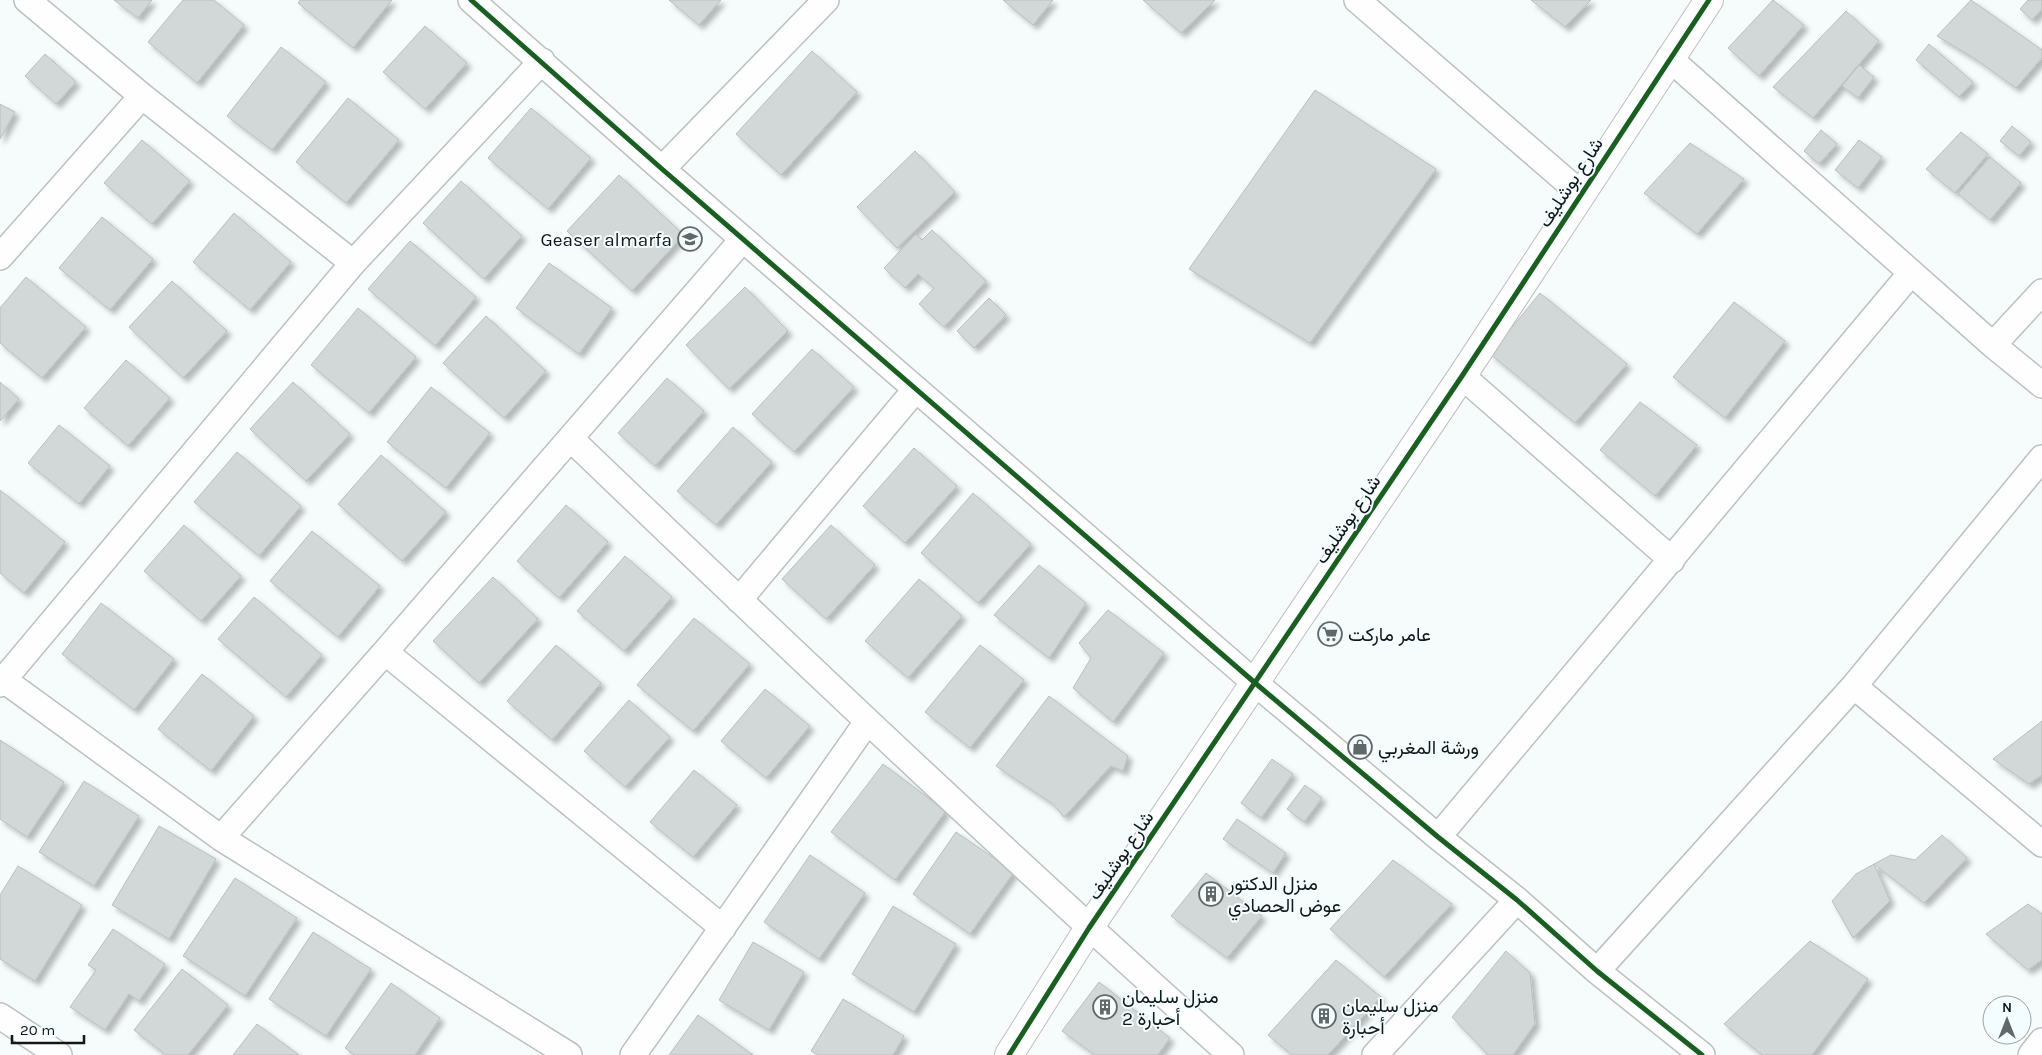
<svg xmlns="http://www.w3.org/2000/svg" width="2042" height="1055" viewBox="0 0 2042 1055" font-family="Karla,Vazirmatn,sans-serif">
	<defs>
		<filter id="shadow"><feDropShadow dx="4.5" dy="4.5" stdDeviation="2.5" flood-color="#0004"/></filter>
	</defs>
	<rect width="100%" height="100%" fill="#f6fbfc"/>
	<!-- building -->
	<path fill="#d2d7d8" stroke="#b9bebf" filter="url(#shadow)" d="M 114,0 L 152,0 L 138,18 Z
		M 183,0 L 214,0 L 244,25 L 197,83 L 148,42 Z
		M 300,0 L 392,0 L 353,48 L 298,3 Z
		M 669,0 L 721,0 L 699,25 Z
		M 1003,0 L 1053,0 L 1033,25 Z
		M 1143,0 L 1215,0 L 1181,33 Z
		M 1531,0 L 1591,0 L 1565,27 Z
		M 1773,0 L 1804,25 L 1759,76 L 1728,48 Z
		M 1971,0 L 2042,50 L 2042,58 L 2016,88 L 1977,60 L 1937,36 Z
		M 2028,0 L 2042,0 L 2042,9 L 2032,20 L 2020,9 Z
		M 1846,11 L 1879,41 L 1813,118 L 1773,87 Z
		M 425,26 L 467,63 L 425,109 L 383,72 Z
		M 1929,44 L 1973,82 L 1959,97 L 1916,60 Z
		M 281,47 L 326,82 L 272,150 L 227,116 Z
		M 812,51 L 857,92 L 781,175 L 736,134 Z
		M 45,54 L 76,82 L 56,104 L 25,76 Z
		M 1859,65 L 1874,77 L 1858,98 L 1842,86 Z
		M 1315,90 L 1436,169 L 1310,343 L 1189,269 Z
		M 348,98 L 399,140 L 346,203 L 296,162 Z
		M 0,104 L 15,112 L 0,139 Z
		M 531,108 L 591,158 L 548,209 L 488,158 Z
		M 2012,126 L 2031,142 L 2019,156 L 2000,141 Z
		M 1821,130 L 1837,144 L 1819,164 L 1804,151 Z
		M 1961,132 L 1988,154 L 1955,193 L 1926,169 Z
		M 142,140 L 190,181 L 152,224 L 104,183 Z
		M 1859,140 L 1882,157 L 1858,188 L 1835,170 Z
		M 1690,143 L 1744,179 L 1697,234 L 1644,193 Z
		M 915,151 L 955,192 L 897,248 L 857,207 Z
		M 1990,157 L 2021,183 L 1990,220 L 1958,194 Z
		M 619,175 L 684,235 L 632,291 L 567,231 Z
		M 461,181 L 522,236 L 484,279 L 423,223 Z
		M 234,213 L 291,262 L 250,310 L 193,262 Z
		M 102,217 L 153,259 L 110,310 L 59,268 Z
		M 932,230 L 986,281 L 944,327 L 919,304 L 934,288 L 918,274 L 905,288 L 884,268 L 916,234 L 922,240 Z
		M 410,241 L 476,297 L 435,346 L 368,289 Z
		M 549,263 L 612,308 L 579,354 L 516,308 Z
		M 26,277 L 86,327 L 42,378 L 0,343 L 0,308 Z
		M 172,281 L 227,331 L 183,378 L 129,327 Z
		M 745,287 L 788,331 L 729,389 L 686,345 Z
		M 1540,293 L 1627,364 L 1575,423 L 1490,354 Z
		M 989,298 L 1006,315 L 974,348 L 957,331 Z
		M 1734,302 L 1785,341 L 1725,418 L 1673,377 Z
		M 358,308 L 416,357 L 369,413 L 311,365 Z
		M 486,316 L 546,371 L 504,418 L 443,363 Z
		M 812,349 L 854,387 L 794,452 L 752,414 Z
		M 126,360 L 170,398 L 128,446 L 84,408 Z
		M 667,378 L 704,411 L 655,466 L 618,433 Z
		M 0,382 L 19,399 L 0,421 Z
		M 293,382 L 350,434 L 306,481 L 250,429 Z
		M 431,387 L 490,433 L 446,488 L 387,442 Z
		M 1640,402 L 1697,445 L 1655,496 L 1600,450 Z
		M 59,425 L 110,466 L 79,504 L 28,463 Z
		M 733,427 L 772,462 L 716,525 L 677,491 Z
		M 914,448 L 957,486 L 905,543 L 863,506 Z
		M 237,452 L 301,506 L 259,556 L 194,502 Z
		M 381,455 L 446,512 L 402,561 L 338,504 Z
		M 0,490 L 65,542 L 24,593 L 0,573 Z
		M 973,493 L 1031,544 L 978,603 L 921,553 Z
		M 566,505 L 608,542 L 559,598 L 517,561 Z
		M 184,525 L 241,576 L 201,621 L 144,571 Z
		M 831,525 L 875,565 L 826,619 L 782,579 Z
		M 312,531 L 380,586 L 338,637 L 270,581 Z
		M 625,556 L 672,597 L 624,651 L 577,611 Z
		M 1039,565 L 1086,603 L 1049,658 L 994,615 Z
		M 493,577 L 538,619 L 479,683 L 433,641 Z
		M 919,579 L 962,616 L 908,678 L 865,641 Z
		M 254,597 L 322,655 L 286,697 L 218,639 Z
		M 101,603 L 174,659 L 134,710 L 62,654 Z
		M 1108,610 L 1164,653 L 1113,722 L 1073,688 L 1091,658 L 1079,643 Z
		M 694,618 L 750,664 L 693,731 L 637,685 Z
		M 556,645 L 601,683 L 552,740 L 507,701 Z
		M 980,645 L 1024,680 L 970,748 L 925,712 Z
		M 202,674 L 254,716 L 211,771 L 158,729 Z
		M 765,689 L 810,726 L 766,778 L 721,741 Z
		M 1049,696 L 1128,756 L 1123,771 L 1111,766 L 1064,817 L 1053,804 L 996,766 Z
		M 629,700 L 670,737 L 625,787 L 584,751 Z
		M 2042,721 L 2042,775 L 2029,784 L 1993,759 Z
		M 0,740 L 64,782 L 27,837 L 0,819 Z
		M 1272,759 L 1293,774 L 1261,818 L 1241,803 Z
		M 883,764 L 946,811 L 895,880 L 831,832 Z
		M 694,770 L 737,805 L 693,857 L 650,822 Z
		M 84,781 L 139,816 L 94,886 L 39,852 Z
		M 1305,785 L 1322,798 L 1304,822 L 1287,809 Z
		M 1237,819 L 1286,853 L 1273,873 L 1223,839 Z
		M 159,826 L 216,859 L 169,939 L 112,905 Z
		M 956,832 L 1014,872 L 970,934 L 913,894 Z
		M 1942,835 L 1967,858 L 1924,903 L 1874,864 L 1891,855 L 1915,860 Z
		M 810,855 L 865,893 L 819,959 L 764,922 Z
		M 1393,860 L 1452,904 L 1384,977 L 1330,929 Z
		M 1874,864 L 1890,901 L 1853,938 L 1832,901 L 1856,874 Z
		M 18,866 L 82,905 L 35,981 L 0,959 L 0,895 Z
		M 1206,873 L 1262,916 L 1227,958 L 1171,916 Z
		M 235,878 L 297,918 L 245,996 L 183,956 Z
		M 2028,904 L 2042,914 L 2042,960 L 2028,970 L 1986,934 Z
		M 893,906 L 956,944 L 914,1012 L 852,974 Z
		M 113,929 L 165,964 L 139,1001 L 129,994 L 105,1030 L 70,1007 L 96,970 L 88,965 Z
		M 313,932 L 371,969 L 326,1036 L 269,999 Z
		M 1810,941 L 1868,979 L 1812,1055 L 1762,1055 L 1724,1024 Z
		M 753,942 L 804,972 L 769,1030 L 719,1000 Z
		M 1506,951 L 1530,973 L 1535,1024 L 1513,1055 L 1488,1055 L 1452,1017 Z
		M 1336,960 L 1381,997 L 1328,1055 L 1292,1055 L 1268,1035 Z
		M 182,969 L 228,1005 L 188,1055 L 166,1055 L 134,1030 Z
		M 1099,982 L 1170,1038 L 1158,1055 L 1095,1055 L 1062,1031 Z
		M 391,983 L 440,1018 L 415,1055 L 354,1055 L 345,1048 Z
		M 843,999 L 904,1036 L 893,1055 L 818,1055 L 811,1051 Z
		M 698,1015 L 753,1055 L 669,1055 Z
		M 257,1024 L 299,1055 L 233,1055 Z"/>
	<g fill="none" stroke-linecap="round" stroke-linejoin="round">
		<!-- minor casing -->
		<g stroke="#bbc0c1" stroke-width="28">
			<path id="minor" d="M 27,0 L 142,96 L 353,263
				M 471,0 L 662,169 L 1254,682 L 1438,837 L 1517,900 L 1597,971 L 1702,1055
				M 1357,0 L 1580,193
				M 1669,58 L 1993,345 L 2042,385
				M 662,169 L 826,0
				M 0,257 L 142,96
				M 1993,345 L 2042,292
				M 1462,376 L 1672,560
				M 571,439 C 788,647 1006,854 1231,1055
				M 739,600 L 916,389
				M 385,652 L 723,928
				M 4,680 L 221,838 L 569,1055
				M 0,684 L 353,263 L 542,61
				M 1854,686 L 2042,844
				M 1438,837 L 1911,273
				M 221,838 L 385,652 L 743,239
				M 1597,971 L 1854,686 L 2042,458
				M 0,1016 L 59,1055
				M 633,1055 L 867,722
				M 1375,1055 L 1517,900
				M 2031,1055 L 2042,1041"/>
		</g>
		<!-- tertiary casing -->
		<g stroke="#bbc0c1" stroke-width="30">
			<path id="tertiary" d="M 1009,1055 L 1089,928 L 1462,376 L 1709,0"/>
		</g>
		<!-- minor -->
		<use href="#minor" stroke="#fefeff" stroke-width="25"/>
		<!-- tertiary -->
		<use href="#tertiary" stroke="#fefeff" stroke-width="28"/>
		<!-- cycleway casing -->
		<g stroke="#f3fdff" stroke-width="8">
			<path id="cycleway" d="M 471,0 L 662,169 L 1254,682 L 1438,837 L 1517,900 L 1597,971 L 1702,1055
				M 1009,1055 L 1089,928 L 1462,376 L 1709,0"/>
		</g>
		<!-- cycleway -->
		<use href="#cycleway" stroke="#1b5e20" stroke-width="5"/>
	</g>
	<!-- icons -->
	<defs>
		<g id="school-ring" transform="scale(1.25)"><circle r="9.5" fill="#f3fdff" stroke="#626768" stroke-width="1.5"/><path d="M0-5L7-2L0 1L-7-2ZM-4 1L0 2.5L4 1V4Q0 6-4 4Z" fill="#626768"/></g>
		<g id="supermarket-ring" transform="scale(1.25)"><circle r="9.5" fill="#f3fdff" stroke="#626768" stroke-width="1.5"/><path d="M-6-5.5h2.5l.6 2H6L4.5 2H-2.5L-4.4-4H-6ZM-1.5 3.2a1.3 1.3 0 1 0 .1 0ZM3 3.2a1.3 1.3 0 1 0 .1 0Z" fill="#626768"/></g>
		<g id="shop-ring" transform="scale(1.25)"><circle r="9.5" fill="#f3fdff" stroke="#626768" stroke-width="1.5"/><path d="M-5-2.5h2.3a2.7 3.5 0 0 1 5.4 0H5L5.5 6h-11ZM-1.5-2.5h3a1.5 2.3 0 0 0-3 0Z" fill="#626768"/></g>
		<g id="building-ring" transform="scale(1.25)"><circle r="9.5" fill="#f3fdff" stroke="#626768" stroke-width="1.5"/><path d="M-4-6H4V6H1V3H-1V6H-4ZM-2.5-4.3h1.7v1.8h-1.7ZM.8-4.3h1.7v1.8H.8ZM-2.5-1h1.7V.8h-1.7ZM.8-1h1.7V.8H.8Z" fill="#626768"/></g>
	</defs>
	<g fill-rule="evenodd">
		<use href="#school-ring" x="690" y="239"/>
		<use href="#supermarket-ring" x="1330" y="634"/>
		<use href="#shop-ring" x="1360" y="747"/>
		<use href="#building-ring" x="1211" y="894"/>
		<use href="#building-ring" x="1105" y="1007"/>
		<use href="#building-ring" x="1324" y="1016"/>
	</g>
	<g text-anchor="middle" stroke-width="4" stroke-linejoin="round" paint-order="stroke">
		<!-- street labels -->
		<g font-size="19" fill="#121819" stroke="#f3fdff">
			<text transform="translate(1570 182) rotate(-57)" y="7">شارع بوشليف</text>
			<text transform="translate(1347 519) rotate(-56)" y="7">شارع بوشليف</text>
			<text transform="translate(1120 855) rotate(-56)" y="7">شارع بوشليف</text>
		</g>
		<!-- poi labels -->
		<g font-size="19" fill="#121819" stroke="#f3fdff" text-anchor="start">
			<text x="672" y="246" text-anchor="end">Geaser almarfa</text>
			<text x="1348" y="641">عامر ماركت</text>
			<text x="1378" y="754">ورشة المغربي</text>
			<text x="1228" y="890">منزل الدكتور<tspan x="1228" dy="22">عوض الحصادي</tspan></text>
			<text x="1122" y="1003">منزل سليمان<tspan x="1122" dy="22">أحبارة 2</tspan></text>
			<text x="1342" y="1012">منزل سليمان<tspan x="1342" dy="22">أحبارة</tspan></text>
		</g>
	</g>
	<!-- north arrow -->
	<g transform="translate(2007 1020)"><circle r="24" fill="#f3fdff" stroke="#99a1a3"/>
	<path d="M0-4L9 19L0 12L-9 19Z" fill="#626768"/>
	<text y="-8" font-size="14" font-weight="bold" text-anchor="middle" fill="#121819">N</text>
	</g>
	<!-- scale -->
	<path d="M12 1035v8h72v-8" fill="none" stroke="#121819" stroke-width="2.5"/>
	<text x="20" y="1035" font-size="15" fill="#121819" stroke="#f3fdff" stroke-width="4" paint-order="stroke">20 m</text>
</svg>
